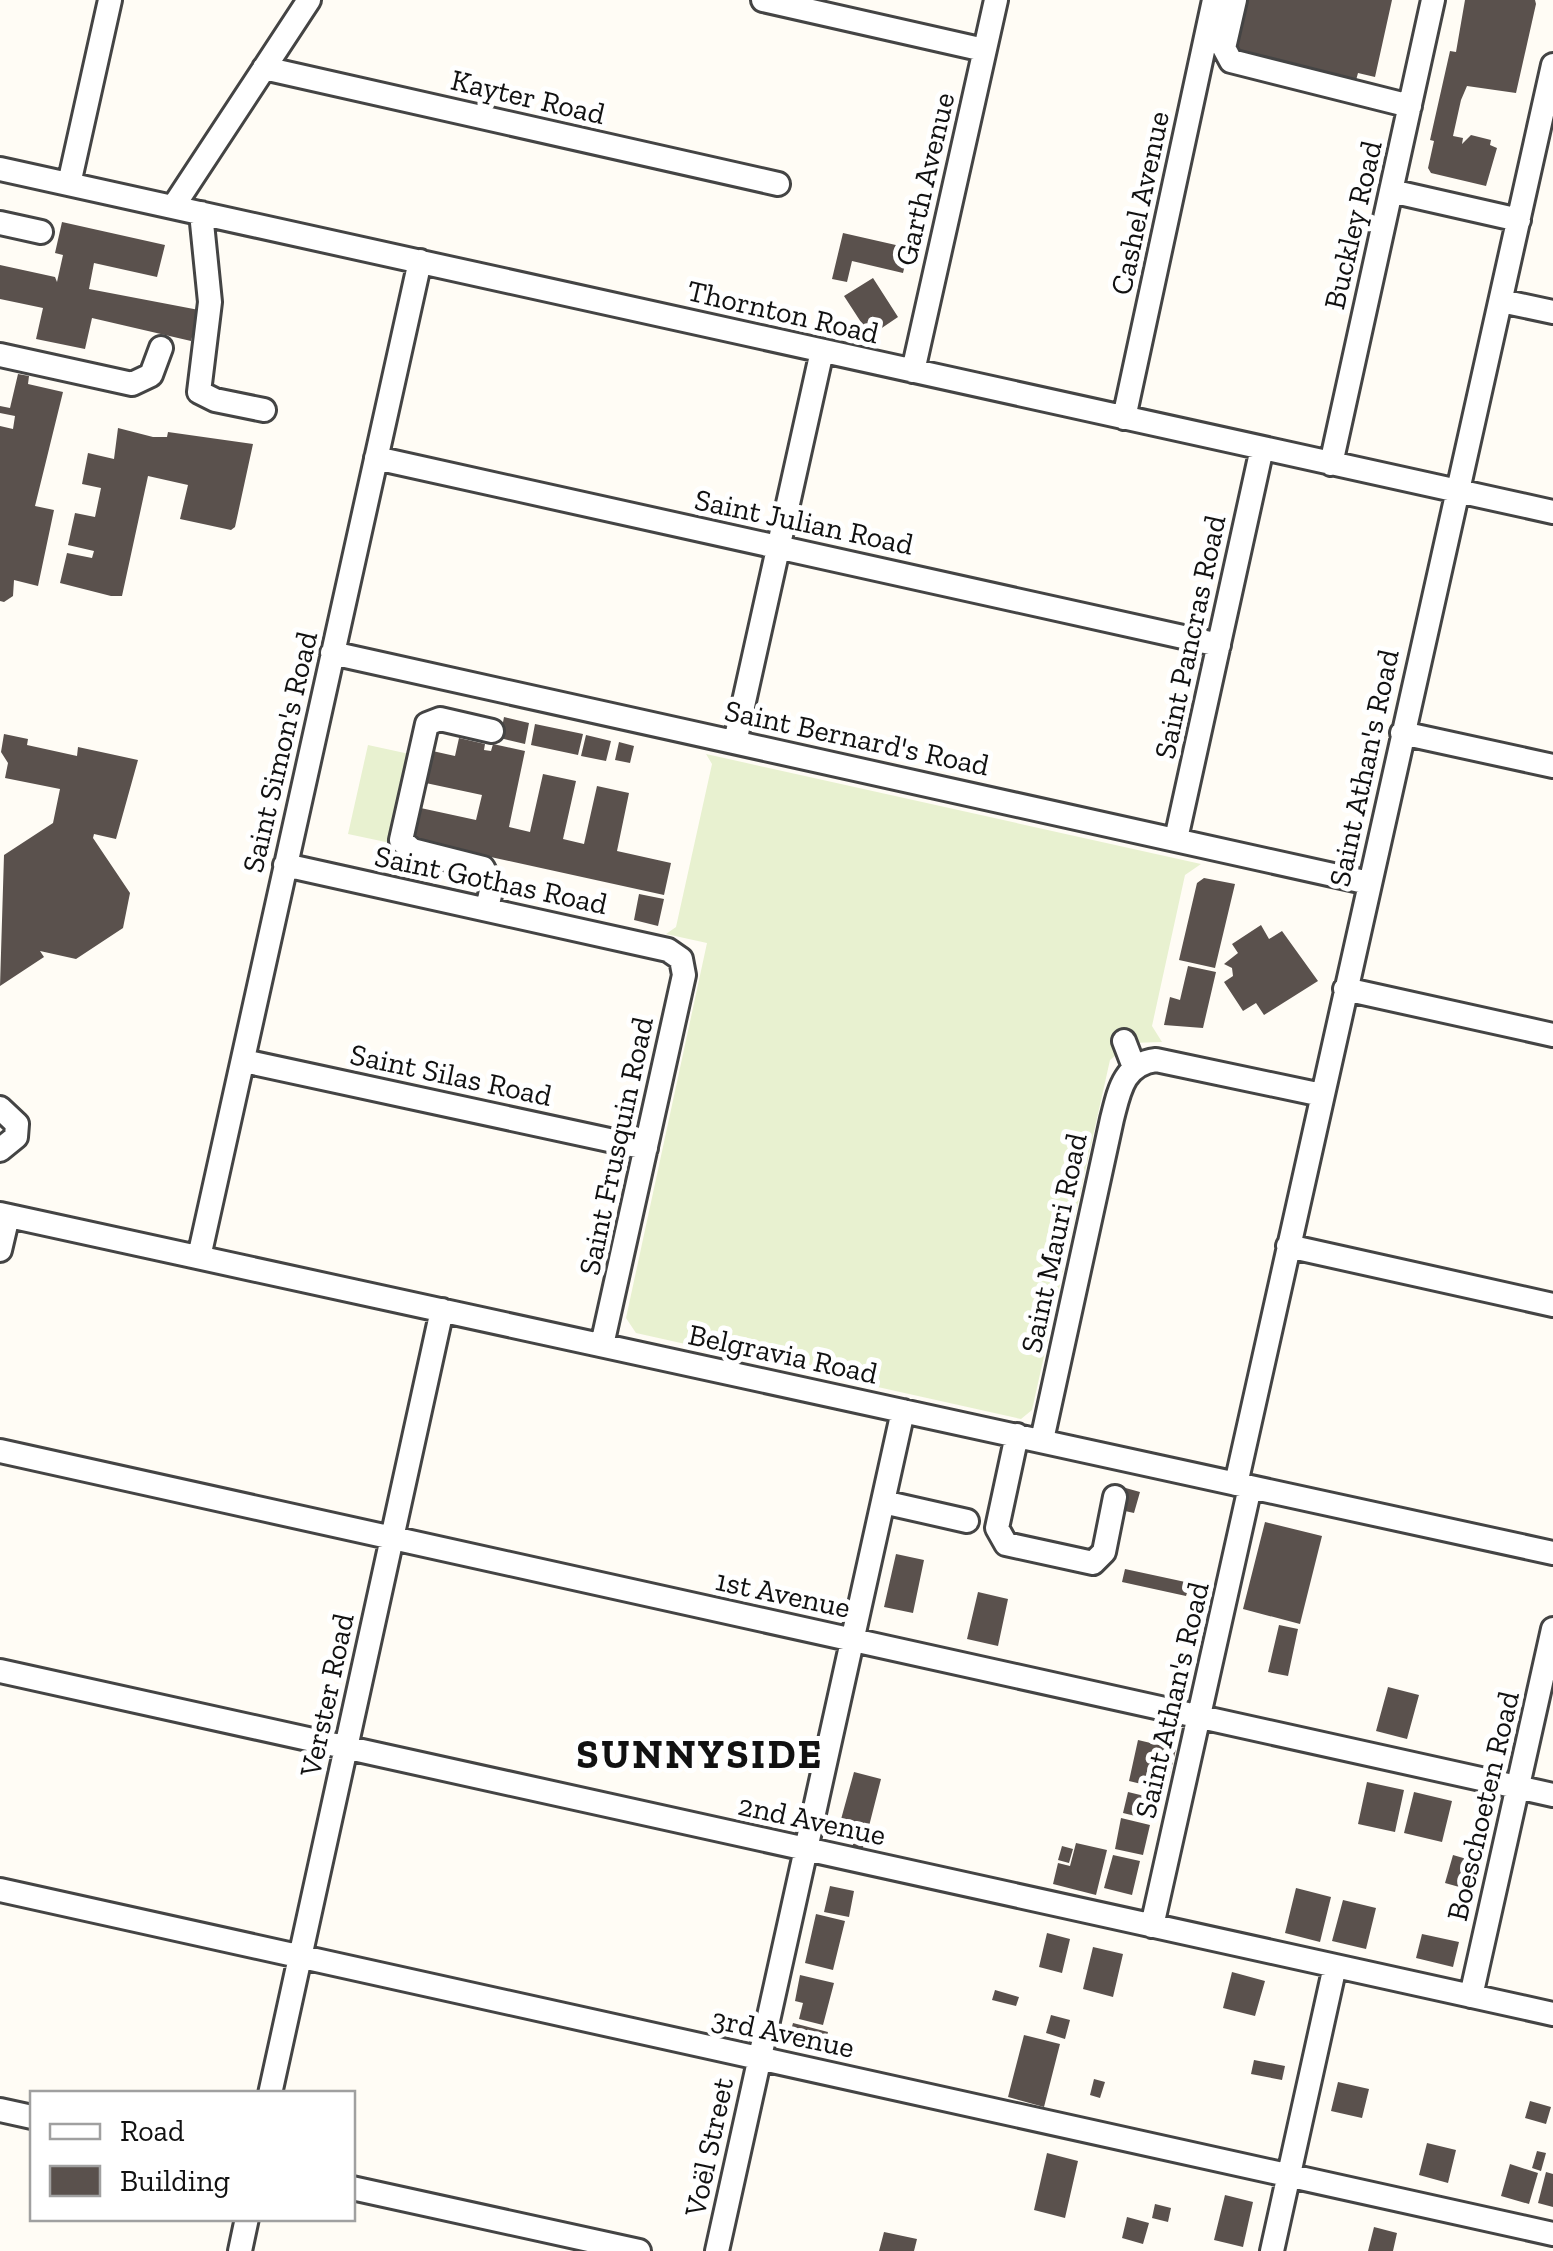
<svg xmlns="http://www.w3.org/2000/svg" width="1553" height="2251" viewBox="0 0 1553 2251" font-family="'Zilla Slab',serif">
	<rect width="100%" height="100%" fill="#fffcf5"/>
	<!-- pitch -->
	<path fill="#e8f1d0" d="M 368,745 L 414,755 L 395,844 L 348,834 Z
		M 706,754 L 1201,864 L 1185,875 L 1152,1026 L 1162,1042 L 1131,1043 L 1110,1060 L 1032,1410 L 1021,1419 L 636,1333 L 626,1318 L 707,943 L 666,934 L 676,927 L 712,764 Z"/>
	<!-- building -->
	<path fill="#5a514d" d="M 1239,0 L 1392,0 L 1375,77 L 1358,73 L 1355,84 L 1228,50 Z
		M 1465,0 L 1535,0 L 1536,4 L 1516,93 L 1467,86 L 1461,100 L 1453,136 L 1463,138 L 1462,144 L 1471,135 L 1491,140 L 1490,145 L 1497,148 L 1486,186 L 1431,173 L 1428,168 L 1434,141 L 1430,140 L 1450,51 L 1456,52 Z
		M 62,222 L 165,245 L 157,277 L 94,263 L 89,289 L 199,310 L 191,341 L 92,318 L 85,349 L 36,339 L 43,308 L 0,299 L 0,265 L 55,277 L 57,282 L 63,255 L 55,253 Z
		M 843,233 L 909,248 L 903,273 L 852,261 L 847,282 L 832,279 Z
		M 873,278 L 898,317 L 870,336 L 844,296 Z
		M 18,374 L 29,376 L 28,384 L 63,392 L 35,506 L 54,510 L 38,586 L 14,580 L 13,596 L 4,602 L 0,601 L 0,426 L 13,429 L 15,416 L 0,413 L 0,406 L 10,408 Z
		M 118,428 L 153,437 L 167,437 L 168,432 L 253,444 L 235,527 L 231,530 L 180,519 L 188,485 L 148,476 L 122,596 L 111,596 L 60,583 L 67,553 L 92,558 L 94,551 L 68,545 L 75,513 L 95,517 L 101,488 L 82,484 L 88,453 L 114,459 Z
		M 504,717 L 529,723 L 525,744 L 500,738 Z
		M 535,724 L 583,734 L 578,755 L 531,745 Z
		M 4,734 L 28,739 L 27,745 L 77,756 L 78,747 L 138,760 L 116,839 L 94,834 L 93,838 L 130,893 L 123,928 L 76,959 L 40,951 L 44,957 L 0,986 L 4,855 L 53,823 L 60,789 L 5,778 L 8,763 L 1,752 Z
		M 586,735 L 611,741 L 606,761 L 581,756 Z
		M 459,738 L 485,744 L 484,750 L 491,751 L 493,744 L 525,751 L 509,827 L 530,832 L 543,774 L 576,781 L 563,839 L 584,844 L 597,786 L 629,793 L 617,851 L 671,863 L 664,895 L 409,839 L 416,807 L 476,820 L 482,795 L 421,782 L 428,750 L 455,756 Z
		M 619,742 L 634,746 L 630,763 L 615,760 Z
		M 1204,878 L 1235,884 L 1215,968 L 1179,960 L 1197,883 Z
		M 639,894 L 664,899 L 658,926 L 634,920 Z
		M 1261,925 L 1269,939 L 1282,931 L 1318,981 L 1264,1015 L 1256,1003 L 1243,1011 L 1224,982 L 1233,976 L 1232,968 L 1224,964 L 1238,953 L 1232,944 Z
		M 1188,966 L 1216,972 L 1203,1028 L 1164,1025 L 1170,997 L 1180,1000 Z
		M 1122,1487 L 1140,1492 L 1134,1513 L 1116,1509 Z
		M 1265,1522 L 1322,1536 L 1300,1624 L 1243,1609 Z
		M 896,1554 L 924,1560 L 913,1613 L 884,1607 Z
		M 1125,1569 L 1190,1583 L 1186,1596 L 1122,1582 Z
		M 978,1592 L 1008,1599 L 998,1646 L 967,1639 Z
		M 1279,1625 L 1298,1629 L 1288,1676 L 1268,1672 Z
		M 1388,1687 L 1419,1695 L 1407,1739 L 1376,1731 Z
		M 1138,1740 L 1176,1749 L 1166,1790 L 1129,1781 Z
		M 854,1772 L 881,1779 L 868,1830 L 840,1823 Z
		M 1367,1782 L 1404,1790 L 1395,1832 L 1358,1824 Z
		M 1128,1792 L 1157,1799 L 1152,1820 L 1123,1813 Z
		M 1414,1792 L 1452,1801 L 1442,1842 L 1404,1833 Z
		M 1121,1818 L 1150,1825 L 1143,1855 L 1115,1849 Z
		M 857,1829 L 867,1832 L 862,1851 L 852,1848 Z
		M 1076,1843 L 1107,1850 L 1096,1895 L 1053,1884 L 1058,1863 L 1070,1866 Z
		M 1062,1846 L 1073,1849 L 1069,1863 L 1058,1860 Z
		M 1113,1855 L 1140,1861 L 1132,1895 L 1104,1888 Z
		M 1453,1855 L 1477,1862 L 1470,1890 L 1445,1883 Z
		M 830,1886 L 854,1891 L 849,1917 L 824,1912 Z
		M 1296,1888 L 1331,1897 L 1320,1942 L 1285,1933 Z
		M 1343,1900 L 1376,1908 L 1366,1949 L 1332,1941 Z
		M 816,1914 L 845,1921 L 833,1970 L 805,1963 Z
		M 1047,1933 L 1070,1939 L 1062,1973 L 1039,1967 Z
		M 1422,1934 L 1459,1942 L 1453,1967 L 1416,1958 Z
		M 1093,1947 L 1123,1954 L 1113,1997 L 1083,1989 Z
		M 1232,1972 L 1265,1981 L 1255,2016 L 1223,2008 Z
		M 800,1975 L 834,1983 L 823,2025 L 799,2019 L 803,2003 L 795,2001 Z
		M 995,1990 L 1019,1997 L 1016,2006 L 992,2000 Z
		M 1051,2015 L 1070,2020 L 1065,2039 L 1046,2033 Z
		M 793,2023 L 828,2032 L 823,2050 L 788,2041 Z
		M 1024,2035 L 1060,2044 L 1044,2107 L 1008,2097 Z
		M 1254,2060 L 1285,2066 L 1282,2080 L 1251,2074 Z
		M 1094,2079 L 1105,2082 L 1100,2098 L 1090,2095 Z
		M 1338,2082 L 1369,2089 L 1362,2118 L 1331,2111 Z
		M 1530,2101 L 1551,2107 L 1546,2124 L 1525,2118 Z
		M 1427,2143 L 1456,2150 L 1448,2183 L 1419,2175 Z
		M 1537,2151 L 1546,2153 L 1541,2171 L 1532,2168 Z
		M 1047,2153 L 1078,2161 L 1065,2218 L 1034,2210 Z
		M 1510,2164 L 1538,2173 L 1529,2204 L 1501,2196 Z
		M 1546,2172 L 1553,2174 L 1553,2207 L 1538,2203 Z
		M 1225,2195 L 1253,2202 L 1243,2247 L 1214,2240 Z
		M 1155,2204 L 1171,2208 L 1168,2222 L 1152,2218 Z
		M 1127,2217 L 1149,2223 L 1143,2244 L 1122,2238 Z
		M 1374,2227 L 1397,2233 L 1393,2251 L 1368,2251 Z
		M 884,2232 L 917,2239 L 914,2251 L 879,2251 Z"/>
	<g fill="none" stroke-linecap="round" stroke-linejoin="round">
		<!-- minor casing -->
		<g stroke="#444" stroke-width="28">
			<path id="minor" d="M 763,0 L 984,50
				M 1235,0 L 1224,48 L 1231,61 L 1410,106
				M 264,68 L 778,184
				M 0,169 L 1553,512
				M 69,184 L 110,0
				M 1391,191 L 1519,220
				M 173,207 L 309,0
				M 201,213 L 210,302 L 199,392 L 215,400 L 264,410
				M 0,223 L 41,232
				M 1501,301 L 1553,312
				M 0,355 L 132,384 L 151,375 L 161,348
				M 913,371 L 996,0
				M 1124,418 L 1214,0
				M 376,458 L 1219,645
				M 1331,464 L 1433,0
				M 332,653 L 1369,883
				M 1402,733 L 1553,766
				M 735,742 L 822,351
				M 1176,839 L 1262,448
				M 285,865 L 668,950 L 681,959 L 684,975 L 602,1345
				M 487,909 L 492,886 L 483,868 L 412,850 L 401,840 L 427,724 L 440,719 L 492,731
				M 1345,989 L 1553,1035
				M 1124,1041 L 1134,1067
				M 244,1061 L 646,1148
				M 0,1108 L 17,1124 L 16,1137 L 0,1150
				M 0,1214 L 1553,1553
				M 1288,1246 L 1553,1305
				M 0,1250 L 8,1216
				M 199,1257 L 420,261
				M 1017,1435 L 997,1528 L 1006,1544 L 1093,1563 L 1104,1552 L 1115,1497
				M 1042,1440 L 1112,1119 C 1119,1092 1123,1064 1156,1060 L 1322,1095
				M 0,1451 L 1553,1795
				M 1236,1484 L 1553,65
				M 883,1502 L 967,1521
				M 0,1671 L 1553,2014
				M 0,1890 L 1553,2234
				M 1152,1926 L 1250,1487
				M 1471,1996 L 1553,1629
				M 270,2094 L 442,1310
				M 0,2110 L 32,2117
				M 352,2188 L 639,2251
				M 240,2251 L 247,2218
				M 717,2251 L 903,1411
				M 1272,2251 L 1335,1966"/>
		</g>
		<!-- minor -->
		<use href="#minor" stroke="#fff" stroke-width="22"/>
	</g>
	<g text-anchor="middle" stroke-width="10" stroke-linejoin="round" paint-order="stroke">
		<!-- street labels -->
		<g font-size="30" fill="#111" stroke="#fff">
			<text transform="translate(528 97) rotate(13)" y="10">Kayter Road</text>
			<text transform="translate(925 179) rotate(-77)" y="10">Garth Avenue</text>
			<text transform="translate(1140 203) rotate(-78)" y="10">Cashel Avenue</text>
			<text transform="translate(1353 225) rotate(-77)" y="10">Buckley Road</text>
			<text transform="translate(783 312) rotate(13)" y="10">Thornton Road</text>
			<text transform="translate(804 522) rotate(12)" y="10">Saint Julian Road</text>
			<text transform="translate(1190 637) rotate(-78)" y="10">Saint Pancras Road</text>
			<text transform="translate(857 738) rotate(12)" y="10">Saint Bernard's Road</text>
			<text transform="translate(280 752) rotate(-77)" y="10">Saint Simon's Road</text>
			<text transform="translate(1364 768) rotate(-78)" y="10">Saint Athan's Road</text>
			<text transform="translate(491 880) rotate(12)" y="10">Saint Gothas Road</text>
			<text transform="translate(451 1075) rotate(12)" y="10">Saint Silas Road</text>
			<text transform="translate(616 1146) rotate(-78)" y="10">Saint Frusquin Road</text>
			<text transform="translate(1054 1243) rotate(-78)" y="10">Saint Mauri Road</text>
			<text transform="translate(783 1354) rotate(12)" y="10">Belgravia Road</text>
			<text transform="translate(783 1594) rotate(12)" y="10">1st Avenue</text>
			<text transform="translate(327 1695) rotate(-78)" y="10">Verster Road</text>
			<text transform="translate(1172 1700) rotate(-77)" y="10">Saint Athan's Road</text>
			<text transform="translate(1483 1806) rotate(-77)" y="10">Boeschoeten Road</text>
			<text transform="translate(812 1820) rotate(12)" y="10">2nd Avenue</text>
			<text transform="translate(783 2033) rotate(12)" y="10">3rd Avenue</text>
			<text transform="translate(709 2147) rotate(-78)" y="10">Voël Street</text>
		</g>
		<!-- district labels -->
		<g font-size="40" font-weight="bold" letter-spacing="2.5" fill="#111" stroke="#fff">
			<text x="700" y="1768">SUNNYSIDE</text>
		</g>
	</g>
	<!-- legend -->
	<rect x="30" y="2091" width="325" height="130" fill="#ffffff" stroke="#a0a0a0" stroke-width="2.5"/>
	<rect x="50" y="2124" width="50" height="15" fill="#ffffff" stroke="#a0a0a0" stroke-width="2.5"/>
	<text x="120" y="2141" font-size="30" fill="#111111">Road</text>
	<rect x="50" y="2166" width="50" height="30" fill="#5a514d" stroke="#a0a0a0" stroke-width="2.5"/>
	<text x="120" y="2191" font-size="30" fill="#111111">Building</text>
</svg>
